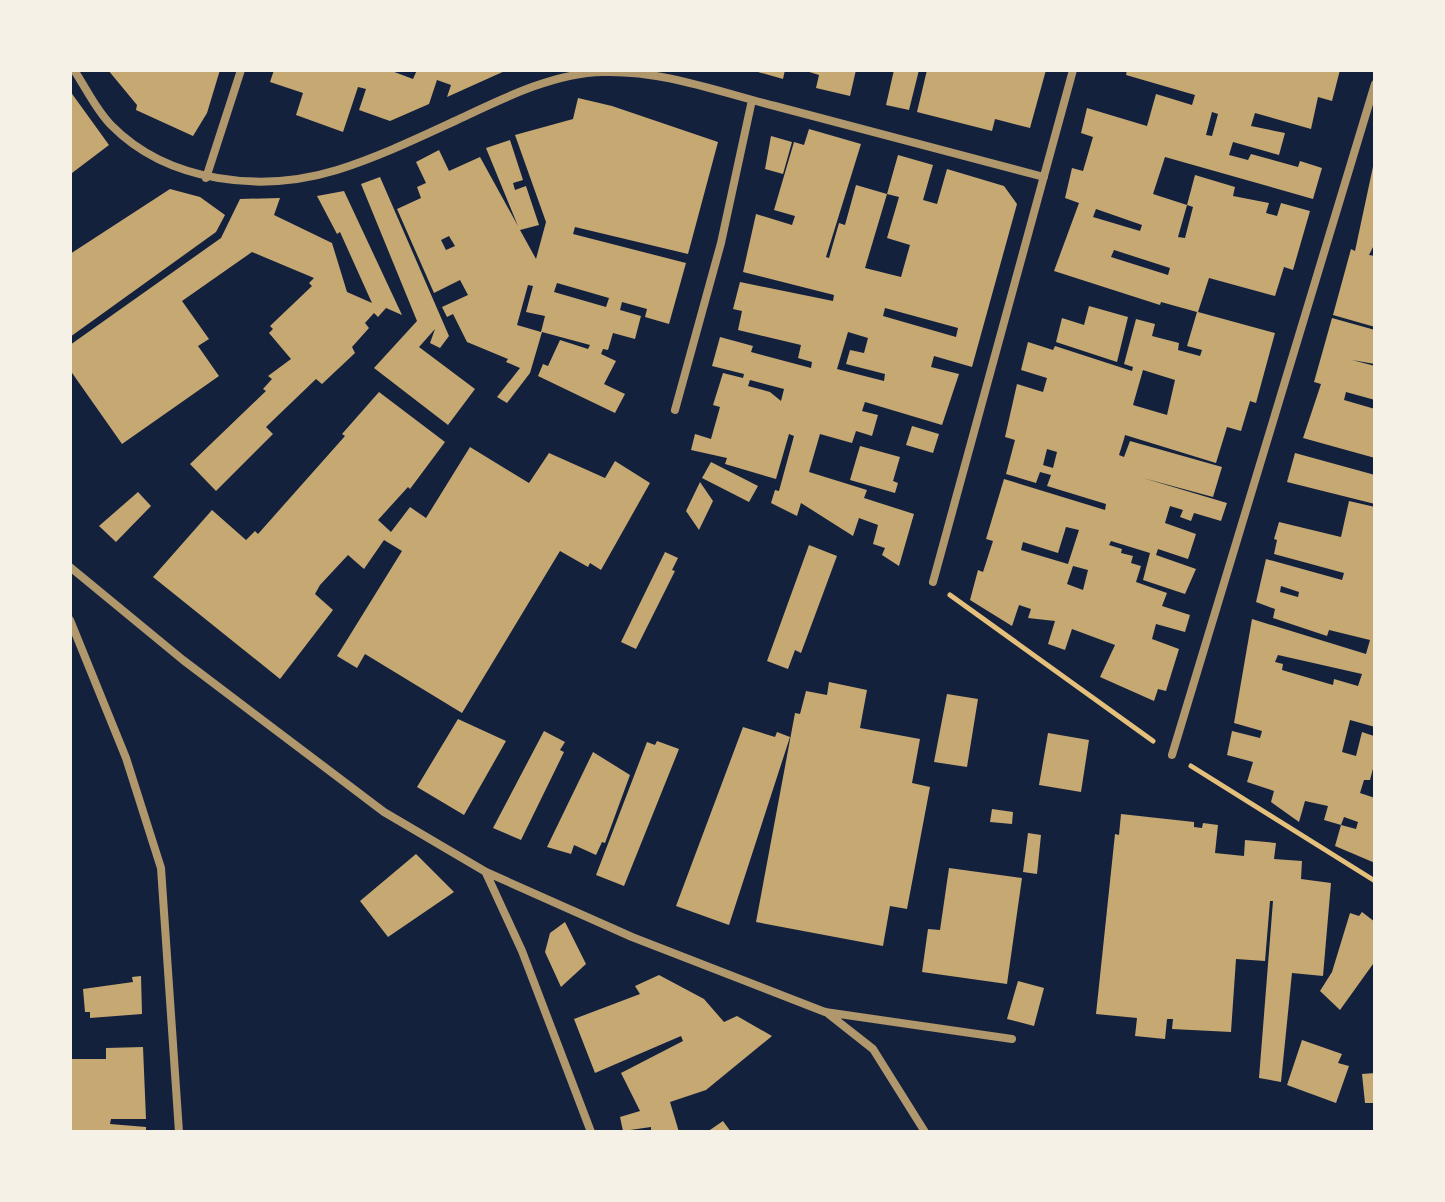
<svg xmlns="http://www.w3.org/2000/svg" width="1445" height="1202" viewBox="0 0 1445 1202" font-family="'Alegreya Sans',sans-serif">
	<rect width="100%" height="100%" fill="#14213d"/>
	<!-- building -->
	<path fill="#c6a872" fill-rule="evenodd" d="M 108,70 L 220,70 L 207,113 L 193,136 L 136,110 L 137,105 Z
		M 274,70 L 389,70 L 413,79 L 417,70 L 507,70 L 447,97 L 451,85 L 437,80 L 429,104 L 390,121 L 359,110 L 366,89 L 358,87 L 343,132 L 296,115 L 303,93 L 270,82 Z
		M 751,70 L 785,70 L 783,79 Z
		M 803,70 L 856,70 L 850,96 L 816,88 L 819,75 Z
		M 894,70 L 919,70 L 909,110 L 886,105 Z
		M 927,70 L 1046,70 L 1030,128 L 995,119 L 992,131 L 917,112 Z
		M 1127,70 L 1340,70 L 1332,101 L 1318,97 L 1311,129 L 1255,113 L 1251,126 L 1285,133 L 1279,155 L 1233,142 L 1229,155 L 1248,160 L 1251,154 L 1298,167 L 1300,161 L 1322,168 L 1313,199 L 1165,157 L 1153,194 L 1187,205 L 1178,237 L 1185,238 L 1193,207 L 1187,205 L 1195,175 L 1235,187 L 1233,196 L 1269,203 L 1266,213 L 1277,216 L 1281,203 L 1310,211 L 1293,270 L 1284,267 L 1275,296 L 1209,278 L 1198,312 L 1275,333 L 1256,403 L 1250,401 L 1241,431 L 1227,427 L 1216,463 L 1125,435 L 1124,439 L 1119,455 L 1124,457 L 1130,441 L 1222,467 L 1213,497 L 1143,478 L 1227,503 L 1221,521 L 1194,513 L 1191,521 L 1180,517 L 1183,510 L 1170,506 L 1165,523 L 1196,534 L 1188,559 L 1158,549 L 1156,555 L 1196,569 L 1185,594 L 1143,580 L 1150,553 L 1111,541 L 1109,545 L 1122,549 L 1121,553 L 1133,556 L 1131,563 L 1141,566 L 1136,582 L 1167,593 L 1162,606 L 1190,615 L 1185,632 L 1156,624 L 1152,639 L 1179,649 L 1166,691 L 1158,689 L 1154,701 L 1100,677 L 1115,645 L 1072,629 L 1065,650 L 1048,644 L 1055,621 L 1028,618 L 1031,609 L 1019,605 L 1012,626 L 970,600 L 978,570 L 983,572 L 993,541 L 986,539 L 1004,479 L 1105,510 L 1106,504 L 1047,486 L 1051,475 L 1040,472 L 1036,483 L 1006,474 L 1015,440 L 1005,437 L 1017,384 L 1043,392 L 1047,378 L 1021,370 L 1028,342 L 1053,350 L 1055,346 L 1132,371 L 1133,367 L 1124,364 L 1136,319 L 1155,324 L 1152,336 L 1179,343 L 1178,350 L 1200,356 L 1202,350 L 1187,346 L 1197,312 L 1161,302 L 1160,305 L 1054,271 L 1079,203 L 1065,198 L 1072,168 L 1083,171 L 1093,137 L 1081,133 L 1087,108 L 1147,126 L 1156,94 L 1192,105 L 1195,95 L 1126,75 ZM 1212,112 L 1218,114 L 1212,136 L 1206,135 ZM 1096,209 L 1142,225 L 1140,231 L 1093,217 ZM 1114,250 L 1170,268 L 1168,275 L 1111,257 ZM 1143,370 L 1175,380 L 1167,415 L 1133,405 ZM 1047,449 L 1057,452 L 1053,468 L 1043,465 ZM 1066,527 L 1079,530 L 1068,564 L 1021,550 L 1023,542 L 1058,553 ZM 1073,566 L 1088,570 L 1083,590 L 1067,584 Z
		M 70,91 L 109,145 L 72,173 L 70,173 Z
		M 578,98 L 612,106 L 718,142 L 688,254 L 575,227 L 573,234 L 686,263 L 669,324 L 645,317 L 647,309 L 622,302 L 620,310 L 641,316 L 635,339 L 613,333 L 608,350 L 603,349 L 601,354 L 616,361 L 604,384 L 625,394 L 615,413 L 538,376 L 543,364 L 548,366 L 560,340 L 588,349 L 590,345 L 542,332 L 530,373 L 507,403 L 497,397 L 520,368 L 506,362 L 508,359 L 467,342 L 453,314 L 447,317 L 442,307 L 468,295 L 460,280 L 434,293 L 397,209 L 421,198 L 417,187 L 426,183 L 416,162 L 439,150 L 449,171 L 480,157 L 518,226 L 486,148 L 510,140 L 523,180 L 513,183 L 515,190 L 526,186 L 539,225 L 520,230 L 536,259 L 546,222 L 515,135 L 573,119 ZM 449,236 L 455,246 L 446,250 L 441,240 ZM 557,283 L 609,298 L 606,307 L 554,292 ZM 528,285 L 533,286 L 526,312 L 545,316 L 541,332 L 517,325 Z
		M 809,129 L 861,144 L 826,257 L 829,258 L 839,223 L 845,225 L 856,185 L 887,194 L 898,155 L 933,165 L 923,200 L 937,204 L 947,169 L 1004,186 L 1017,204 L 972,367 L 934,356 L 931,367 L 959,374 L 942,425 L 865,402 L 862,411 L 878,415 L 872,436 L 856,431 L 852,443 L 820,434 L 809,472 L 867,490 L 864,498 L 914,514 L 899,566 L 882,555 L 885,548 L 873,544 L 878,525 L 859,518 L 853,536 L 801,503 L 797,516 L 771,503 L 775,490 L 779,491 L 794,436 L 789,434 L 776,479 L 725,464 L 727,458 L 691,450 L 695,434 L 711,439 L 720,407 L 713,405 L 723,373 L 743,378 L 744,374 L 712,366 L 720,337 L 753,346 L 751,352 L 811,368 L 812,362 L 798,358 L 801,345 L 738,330 L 742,311 L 733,309 L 740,282 L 833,301 L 834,295 L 743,272 L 756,214 L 792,225 L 795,216 L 774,210 L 794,142 L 804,145 ZM 887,194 L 899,197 L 887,238 L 910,245 L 901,277 L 865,268 ZM 885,308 L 958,328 L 956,337 L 883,316 ZM 848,332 L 868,338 L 864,353 L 850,350 L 846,364 L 885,374 L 884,381 L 837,369 ZM 750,380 L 784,389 L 781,401 L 770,392 L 748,386 Z
		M 771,136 L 792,142 L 783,174 L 765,169 Z
		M 1374,162 L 1375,243 L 1369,255 L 1375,256 L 1375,327 L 1333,315 L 1351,249 L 1355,251 Z
		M 380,177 L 449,336 L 440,348 L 430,343 L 435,329 L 419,347 L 475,389 L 448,425 L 374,368 L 417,321 L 361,184 Z
		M 170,189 L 200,197 L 225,215 L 216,232 L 70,337 L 70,254 Z
		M 344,191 L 402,315 L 386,308 L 378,317 L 374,313 L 365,323 L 369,328 L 352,347 L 355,353 L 322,384 L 316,379 L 266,427 L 273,434 L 216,491 L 190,464 L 266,391 L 263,389 L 272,379 L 268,376 L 291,359 L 269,333 L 273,329 L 270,326 L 312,286 L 309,283 L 314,278 L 252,252 L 182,301 L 209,339 L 198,346 L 219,376 L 122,444 L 70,370 L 70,345 L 221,238 L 240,199 L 280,198 L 274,215 L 332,243 L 347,292 L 372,303 L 340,232 L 337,234 L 317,196 Z
		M 1089,306 L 1128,317 L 1117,362 L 1056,342 L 1062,318 L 1084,325 Z
		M 1332,318 L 1375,330 L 1375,364 L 1352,360 L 1375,366 L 1375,400 L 1346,392 L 1344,400 L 1375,409 L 1375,458 L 1303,438 L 1321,384 L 1314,382 Z
		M 379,392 L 445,442 L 410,489 L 408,487 L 378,520 L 391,532 L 410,507 L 426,518 L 470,447 L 529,483 L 549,453 L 605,478 L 615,461 L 650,483 L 601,570 L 590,563 L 588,567 L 560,551 L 462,713 L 365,654 L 357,668 L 337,656 L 402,551 L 384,540 L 364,569 L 348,555 L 320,585 L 315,594 L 333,610 L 280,679 L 153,577 L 212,510 L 246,540 L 255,531 L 258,534 L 345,436 L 342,434 Z
		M 912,426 L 939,434 L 933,453 L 906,445 Z
		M 860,446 L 900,457 L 893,481 L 898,483 L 895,493 L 850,480 Z
		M 1295,453 L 1375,475 L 1375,504 L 1287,482 Z
		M 711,462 L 758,486 L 749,502 L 702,478 Z
		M 700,482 L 713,501 L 699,530 L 686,511 Z
		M 138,492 L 151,506 L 116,542 L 99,526 Z
		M 1349,501 L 1375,507 L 1375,727 L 1350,720 L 1342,752 L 1356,756 L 1362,732 L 1374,736 L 1375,761 L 1370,780 L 1364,780 L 1360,793 L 1375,798 L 1375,863 L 1335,846 L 1341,825 L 1356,829 L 1358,822 L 1344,817 L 1341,825 L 1324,820 L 1328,806 L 1305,801 L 1299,822 L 1271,802 L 1274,791 L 1247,782 L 1253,762 L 1227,755 L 1232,731 L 1260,738 L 1262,731 L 1234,723 L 1252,619 L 1366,654 L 1370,640 L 1329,630 L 1327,636 L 1273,618 L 1275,609 L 1256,602 L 1266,559 L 1342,580 L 1344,573 L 1274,554 L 1277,540 L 1274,539 L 1279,522 L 1341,537 ZM 1281,586 L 1299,592 L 1298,597 L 1280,592 ZM 1278,655 L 1362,674 L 1358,686 L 1334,679 L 1333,685 L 1282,670 L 1283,664 L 1275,662 Z
		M 809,545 L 837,556 L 801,653 L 795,650 L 788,669 L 767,661 Z
		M 665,552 L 678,558 L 672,570 L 675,571 L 636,649 L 621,642 Z
		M 829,682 L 867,690 L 860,728 L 920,739 L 912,783 L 930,787 L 907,909 L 890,906 L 883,946 L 756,922 L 795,713 L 800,714 L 806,691 L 827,695 Z
		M 947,694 L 978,699 L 967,767 L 934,762 Z
		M 458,719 L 506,741 L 464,815 L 417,787 Z
		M 743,727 L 775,737 L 777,732 L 790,737 L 729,925 L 676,906 Z
		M 544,731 L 565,742 L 560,750 L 564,752 L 521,840 L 493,828 Z
		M 1048,733 L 1089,740 L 1081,792 L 1039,785 Z
		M 657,741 L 679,749 L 624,886 L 596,875 L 647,742 L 655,745 Z
		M 593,752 L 630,775 L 605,843 L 602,842 L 596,855 L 574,845 L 571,854 L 547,847 Z
		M 992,809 L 1013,812 L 1012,824 L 990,822 Z
		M 1121,814 L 1194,822 L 1194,827 L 1202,828 L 1203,823 L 1218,825 L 1215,853 L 1244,856 L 1245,840 L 1276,843 L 1274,859 L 1302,861 L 1301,879 L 1331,883 L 1323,976 L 1292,973 L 1281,1082 L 1259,1078 L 1273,901 L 1270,901 L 1265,961 L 1236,959 L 1231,1032 L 1172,1029 L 1173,1019 L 1167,1019 L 1165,1039 L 1135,1036 L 1137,1018 L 1096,1014 L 1115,834 L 1119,835 Z
		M 1028,833 L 1041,835 L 1037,874 L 1023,872 Z
		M 416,854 L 454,892 L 388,937 L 360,901 Z
		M 949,868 L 1022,878 L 1007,984 L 922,972 L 928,929 L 940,930 Z
		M 1362,912 L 1375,922 L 1375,966 L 1373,964 L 1340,1010 L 1320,991 L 1332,972 L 1350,913 L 1359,916 Z
		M 565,922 L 586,964 L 561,987 L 545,952 L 550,933 Z
		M 659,975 L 704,999 L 724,1022 L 737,1016 L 772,1036 L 706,1090 L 670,1102 L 679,1132 L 651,1132 L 651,1127 L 623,1131 L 620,1117 L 640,1111 L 621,1073 L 683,1041 L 681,1036 L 595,1073 L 574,1019 L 640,994 L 635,986 Z
		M 141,976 L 142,1014 L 90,1018 L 90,1012 L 85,1012 L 83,989 L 133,982 L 132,977 Z
		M 1018,981 L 1044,988 L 1034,1026 L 1007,1019 Z
		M 1302,1040 L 1342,1054 L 1338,1063 L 1349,1066 L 1336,1103 L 1287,1085 Z
		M 143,1047 L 146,1119 L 111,1119 L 110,1124 L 146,1127 L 146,1132 L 70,1132 L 70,1059 L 106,1059 L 106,1048 Z
		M 1375,1073 L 1375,1103 L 1365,1103 L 1362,1074 Z
		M 723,1121 L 731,1132 L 707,1132 Z"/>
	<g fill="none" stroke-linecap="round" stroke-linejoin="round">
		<!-- path -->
		<path stroke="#e5c07b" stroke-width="5" d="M 950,595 L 1153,741
			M 1191,766 L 1375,881"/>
		<!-- minor -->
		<path stroke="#b1986c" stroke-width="8" d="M 74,70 C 86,88 96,110 111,125 C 168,183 262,193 337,170 C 378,157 416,139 455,121 C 500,100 552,73 603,72 C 662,70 719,92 775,106 C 864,130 954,153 1044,177
			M 206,178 L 241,70
			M 675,410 L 721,243 L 752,100
			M 70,567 L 183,660 L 384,812 L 486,872 L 632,937 L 825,1012 L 1012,1039
			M 933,582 L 1073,70
			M 70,620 L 126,758 L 161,868 L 179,1132
			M 1172,755 L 1375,84
			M 486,873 L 522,951 L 591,1132
			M 826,1012 L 873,1049 L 925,1132"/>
	</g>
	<!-- border -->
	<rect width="1445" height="1202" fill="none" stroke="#f6f1e7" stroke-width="144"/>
</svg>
